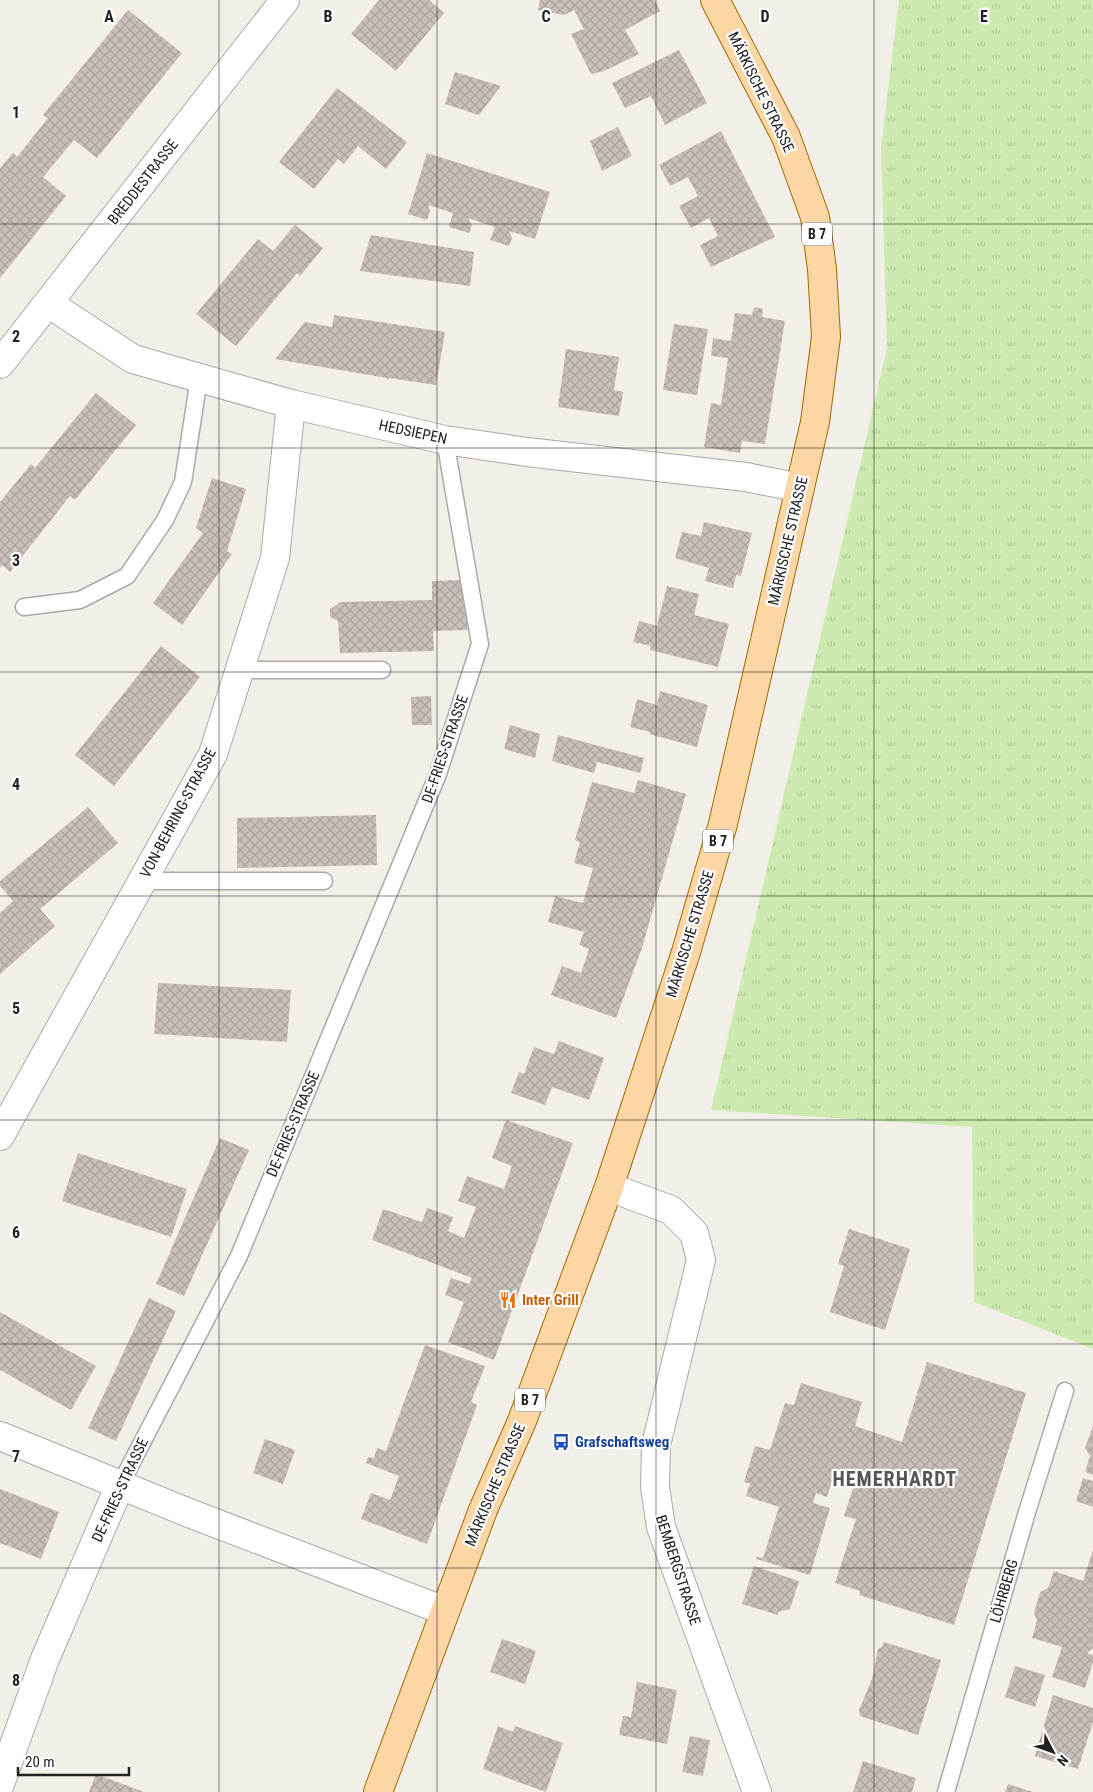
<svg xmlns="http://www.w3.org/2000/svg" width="1093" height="1792" viewBox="0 0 1093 1792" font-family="'Roboto Condensed',sans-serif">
	<defs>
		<pattern id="grass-tufts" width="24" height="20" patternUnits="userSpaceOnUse" patternTransform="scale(1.25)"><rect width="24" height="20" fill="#cdebb0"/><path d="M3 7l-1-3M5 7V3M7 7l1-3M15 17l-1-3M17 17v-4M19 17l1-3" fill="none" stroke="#b0c997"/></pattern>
		<pattern id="building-cross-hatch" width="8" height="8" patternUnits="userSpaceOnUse" patternTransform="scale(1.25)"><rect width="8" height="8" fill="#c7bfb8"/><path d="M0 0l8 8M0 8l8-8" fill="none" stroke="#aba49e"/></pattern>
	</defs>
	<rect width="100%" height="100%" fill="#f2efe9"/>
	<!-- grass -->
	<path fill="url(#grass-tufts)" d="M 899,0 L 1093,0 L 1093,1349 L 974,1302 L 972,1127 L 711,1110 L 887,348 L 881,147 Z"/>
	<!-- building -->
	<path fill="url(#building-cross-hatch)" d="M 379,0 L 429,0 L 444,13 L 396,71 L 351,34 Z
		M 540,0 L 655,0 L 660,11 L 625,30 L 639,54 L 604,71 L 591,74 L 571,34 L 584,29 L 574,10 L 564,15 L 538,10 Z
		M 128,10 L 182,53 L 97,158 L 74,140 L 43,177 L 66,196 L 0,278 L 0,168 L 13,153 L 17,157 L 48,118 L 43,115 Z
		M 679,50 L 707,103 L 665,125 L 651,96 L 625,108 L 612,83 Z
		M 455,72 L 501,86 L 479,115 L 445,104 Z
		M 337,88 L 407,142 L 386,169 L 358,146 L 344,164 L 338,159 L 314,189 L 279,162 Z
		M 618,127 L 632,156 L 602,171 L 590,141 Z
		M 721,131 L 775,237 L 711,267 L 700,245 L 718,236 L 709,218 L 691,228 L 679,206 L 698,196 L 688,177 L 670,186 L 659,165 Z
		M 427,153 L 550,192 L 535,239 L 509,231 L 512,238 L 509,246 L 490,240 L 495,227 L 468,218 L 472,225 L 469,233 L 449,227 L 453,213 L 428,205 L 430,211 L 427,220 L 408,214 Z
		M 295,225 L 323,248 L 300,276 L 297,273 L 236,346 L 196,314 L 258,239 L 273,251 Z
		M 371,235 L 474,252 L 470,286 L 360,271 Z
		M 754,307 L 763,309 L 762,317 L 785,321 L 765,444 L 742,441 L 740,453 L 704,447 L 711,403 L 721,405 L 728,358 L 711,356 L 713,338 L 731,341 L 735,313 L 752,315 Z
		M 334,315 L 445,332 L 436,385 L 389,378 L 387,381 L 387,378 L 275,359 L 305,322 L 332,327 Z
		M 674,324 L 708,329 L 697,395 L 663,390 Z
		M 566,349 L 619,357 L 614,390 L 623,392 L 619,416 L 558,407 Z
		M 96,393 L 136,425 L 75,500 L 70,496 L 10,572 L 2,565 L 0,568 L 0,502 L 31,464 L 35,468 Z
		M 212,478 L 246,489 L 227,551 L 232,554 L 182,625 L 153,603 L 203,533 L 196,528 Z
		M 704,522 L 752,533 L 741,576 L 736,575 L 733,588 L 705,581 L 709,568 L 675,558 L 682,532 L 701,536 Z
		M 460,580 L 468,630 L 433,631 L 434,651 L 340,653 L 338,621 L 330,617 L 330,609 L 338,604 L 339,602 L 432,600 L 432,581 Z
		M 667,586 L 699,594 L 694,615 L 729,624 L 718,667 L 650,650 L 651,646 L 633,642 L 639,621 L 657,626 Z
		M 161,646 L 200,677 L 114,786 L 75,755 Z
		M 660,691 L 708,705 L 697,747 L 649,734 L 650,732 L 630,727 L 637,699 L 657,705 Z
		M 431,696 L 432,725 L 412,725 L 411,697 Z
		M 510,725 L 540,734 L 535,758 L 504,749 Z
		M 558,735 L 644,758 L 640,773 L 597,762 L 594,773 L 552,761 Z
		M 638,780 L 686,794 L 642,948 L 616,1018 L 551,995 L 562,966 L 581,973 L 589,949 L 579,945 L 584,932 L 548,922 L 555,896 L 583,903 L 593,868 L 574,863 L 580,842 L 575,840 L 592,782 L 634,793 Z
		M 88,807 L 118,843 L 40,909 L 55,926 L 0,974 L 0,913 L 13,901 L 0,886 L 0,881 Z
		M 376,815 L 377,865 L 237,868 L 237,818 Z
		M 158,983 L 291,990 L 287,1042 L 154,1034 Z
		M 559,1041 L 604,1058 L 589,1100 L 552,1087 L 545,1105 L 511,1093 L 519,1072 L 524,1074 L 534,1047 L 554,1054 Z
		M 506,1120 L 573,1143 L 494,1360 L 448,1342 L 464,1302 L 445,1295 L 451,1278 L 469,1284 L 472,1278 L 372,1240 L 383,1209 L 422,1222 L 427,1208 L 453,1217 L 448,1231 L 464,1238 L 476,1207 L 458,1201 L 467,1176 L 504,1189 L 512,1166 L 492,1158 Z
		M 220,1138 L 249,1150 L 184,1296 L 156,1284 Z
		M 78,1153 L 187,1189 L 171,1237 L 62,1201 Z
		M 849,1229 L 910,1249 L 885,1330 L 830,1312 L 844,1266 L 838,1264 Z
		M 149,1298 L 176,1311 L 116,1441 L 88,1428 Z
		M 0,1312 L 96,1366 L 71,1410 L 0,1370 Z
		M 425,1345 L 485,1366 L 471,1402 L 477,1405 L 427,1544 L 361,1519 L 371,1493 L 390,1500 L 399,1476 L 366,1463 L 368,1457 L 374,1458 L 377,1448 L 386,1451 Z
		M 927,1362 L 1026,1393 L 954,1625 L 859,1595 L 860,1591 L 835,1583 L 856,1519 L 844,1516 L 857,1476 L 840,1470 L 839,1474 L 835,1472 L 827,1497 L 816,1493 L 813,1503 L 830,1508 L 810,1575 L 756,1559 L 757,1557 L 763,1558 L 779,1507 L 746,1496 L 750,1484 L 744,1482 L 755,1446 L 770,1450 L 785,1403 L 794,1405 L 801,1383 L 862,1402 L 855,1426 L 902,1442 Z
		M 1093,1426 L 1093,1475 L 1085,1472 L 1090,1456 L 1085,1448 Z
		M 265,1439 L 295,1450 L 283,1484 L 253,1473 Z
		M 1083,1478 L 1093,1481 L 1093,1507 L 1076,1501 Z
		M 0,1489 L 59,1512 L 41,1559 L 0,1543 Z
		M 1093,1550 L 1093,1648 L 1087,1653 L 1093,1655 L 1093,1662 L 1085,1688 L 1052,1677 L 1062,1647 L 1032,1638 L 1037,1621 L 1034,1613 L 1040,1592 L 1048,1588 L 1054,1571 L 1083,1581 Z
		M 754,1566 L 799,1581 L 790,1609 L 778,1612 L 778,1615 L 742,1604 Z
		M 502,1639 L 536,1651 L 525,1684 L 490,1672 Z
		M 884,1642 L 941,1660 L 918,1735 L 860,1716 L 859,1710 L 872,1679 L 878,1649 L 882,1647 Z
		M 1015,1666 L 1045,1675 L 1035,1707 L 1005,1697 Z
		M 637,1682 L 677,1690 L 667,1744 L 619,1735 L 623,1716 L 631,1717 Z
		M 1053,1695 L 1093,1708 L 1093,1722 L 1078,1769 L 1035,1756 Z
		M 498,1726 L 513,1732 L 515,1726 L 563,1743 L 546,1792 L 483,1769 Z
		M 690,1736 L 710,1740 L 703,1776 L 682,1772 Z
		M 863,1761 L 916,1778 L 912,1792 L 853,1792 Z
		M 96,1774 L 144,1792 L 89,1792 Z
		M 1008,1784 L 1033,1792 L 1005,1792 Z"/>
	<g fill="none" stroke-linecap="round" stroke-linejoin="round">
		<!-- service casing -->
		<g stroke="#a9a9a9" stroke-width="19">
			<path id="service" d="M 24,607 L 80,600 L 127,576 L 165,520 L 183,482 L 199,378
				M 240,670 L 382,670
				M 142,881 L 324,881
				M 120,1485 L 239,1256 L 438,774 L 480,644 L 445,440
				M 946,1792 L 1027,1512 L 1065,1391"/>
		</g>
		<!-- minor casing -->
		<g stroke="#a9a9a9" stroke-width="30">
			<path id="minor" d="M 48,303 L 133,359 L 291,404 L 445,440 L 527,452 L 746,477 L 800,488
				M 0,364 L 285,0
				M 0,1136 L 213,754 L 275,558 L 291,404
				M 609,1187 L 671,1210 L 694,1233 L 701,1260 L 656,1445 L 655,1487 L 661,1527 L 757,1792
				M 0,1436 L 189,1513 L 445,1611
				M 0,1784 L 45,1659 L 120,1485"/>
		</g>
		<!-- primary casing -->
		<g stroke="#a06b00" stroke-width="30">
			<path id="primary" d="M 378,1792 L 483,1510 L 522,1421 L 609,1187 L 686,952 L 723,824 L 815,422 L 826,337 L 822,269 L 815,217 L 786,137 L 715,0"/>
		</g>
		<!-- service -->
		<use href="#service" stroke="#fff" stroke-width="16"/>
		<!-- minor -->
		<use href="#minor" stroke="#fff" stroke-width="28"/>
		<!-- primary -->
		<use href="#primary" stroke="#fcd6a4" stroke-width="28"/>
	</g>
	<!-- grid -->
	<path fill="none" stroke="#222" stroke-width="1" stroke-opacity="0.55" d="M 219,0 L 219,1792M 437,0 L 437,1792M 656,0 L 656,1792M 874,0 L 874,1792M 0,224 L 1093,224M 0,448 L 1093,448M 0,672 L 1093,672M 0,896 L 1093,896M 0,1120 L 1093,1120M 0,1344 L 1093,1344M 0,1568 L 1093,1568"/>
	<!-- icons -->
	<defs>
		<g id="restaurant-bare" transform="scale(1.35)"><path d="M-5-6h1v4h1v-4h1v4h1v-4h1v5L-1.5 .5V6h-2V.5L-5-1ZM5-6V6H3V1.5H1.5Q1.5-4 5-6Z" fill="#e8710a" stroke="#fff" stroke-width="2.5" paint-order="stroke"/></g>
		<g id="bus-bare" transform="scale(1.35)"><path d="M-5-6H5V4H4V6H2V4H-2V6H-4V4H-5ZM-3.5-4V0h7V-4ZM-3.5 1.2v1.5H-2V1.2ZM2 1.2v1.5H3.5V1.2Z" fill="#1a4fb4" stroke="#fff" stroke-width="2.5" paint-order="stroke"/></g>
	</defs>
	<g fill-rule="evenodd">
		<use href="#restaurant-bare" x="508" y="1300"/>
		<use href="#bus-bare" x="561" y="1442"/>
	</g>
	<g text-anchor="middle" stroke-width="4.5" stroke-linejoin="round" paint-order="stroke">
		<!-- shield labels -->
		<g fill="#fff" stroke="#646464" stroke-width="1">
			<rect x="802" y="222.5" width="30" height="23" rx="4"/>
			<rect x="703" y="829.5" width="30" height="23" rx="4"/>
			<rect x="515" y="1388.5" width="30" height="23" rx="4"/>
		</g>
		<g font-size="14" font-weight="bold" fill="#222">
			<text x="817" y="239">B 7</text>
			<text x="718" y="846">B 7</text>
			<text x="530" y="1405">B 7</text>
		</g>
		<!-- street labels -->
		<g font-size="15" fill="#222" stroke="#fff">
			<text transform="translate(761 92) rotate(64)" y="5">MÄRKISCHE STRASSE</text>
			<text transform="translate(143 182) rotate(-52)" y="5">BREDDESTRASSE</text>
			<text transform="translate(413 432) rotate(12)" y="5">HEDSIEPEN</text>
			<text transform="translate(788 541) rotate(-77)" y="5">MÄRKISCHE STRASSE</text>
			<text transform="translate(445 749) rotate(-71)" y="5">DE-FRIES-STRASSE</text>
			<text transform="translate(178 813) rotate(-62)" y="5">VON-BEHRING-STRASSE</text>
			<text transform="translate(690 934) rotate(-73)" y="5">MÄRKISCHE STRASSE</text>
			<text transform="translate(293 1124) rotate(-67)" y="5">DE-FRIES-STRASSE</text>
			<text transform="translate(495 1485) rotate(-67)" y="5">MÄRKISCHE STRASSE</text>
			<text transform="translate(120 1490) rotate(-65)" y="5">DE-FRIES-STRASSE</text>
			<text transform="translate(678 1570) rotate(72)" y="5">BEMBERGSTRASSE</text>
			<text transform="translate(1004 1591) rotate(-74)" y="5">LÖHRBERG</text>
		</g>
		<!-- food labels -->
		<g font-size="15" font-weight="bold" fill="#c56008" stroke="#fff" text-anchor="start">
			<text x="522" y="1305">Inter Grill</text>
		</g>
		<!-- transit labels -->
		<g font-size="15" font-weight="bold" fill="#164399" stroke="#fff" text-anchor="start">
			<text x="575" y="1447">Grafschaftsweg</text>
		</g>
		<!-- district labels -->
		<g font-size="20" font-weight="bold" letter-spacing="1" fill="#555" stroke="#fff">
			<text x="895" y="1486">HEMERHARDT</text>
		</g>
	</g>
	<g font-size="16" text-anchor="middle" font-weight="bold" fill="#222" stroke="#fff" stroke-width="4.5" stroke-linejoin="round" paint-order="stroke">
		<text x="109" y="22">A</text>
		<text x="328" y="22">B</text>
		<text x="546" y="22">C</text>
		<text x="765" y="22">D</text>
		<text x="984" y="22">E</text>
		<text x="16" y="118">1</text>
		<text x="16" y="342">2</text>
		<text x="16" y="566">3</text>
		<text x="16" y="790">4</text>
		<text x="16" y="1014">5</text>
		<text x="16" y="1238">6</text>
		<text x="16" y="1462">7</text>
		<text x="16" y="1686">8</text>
	</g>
	<!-- north arrow -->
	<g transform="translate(1053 1752) rotate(131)" stroke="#ffffff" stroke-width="4" paint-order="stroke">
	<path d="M0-4L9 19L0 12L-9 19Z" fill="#222222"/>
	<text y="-8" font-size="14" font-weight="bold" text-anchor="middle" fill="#222222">N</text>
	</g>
	<!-- scale -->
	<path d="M18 1767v8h111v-8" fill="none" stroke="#222222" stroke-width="2.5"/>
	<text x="25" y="1767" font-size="15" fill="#222222" stroke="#ffffff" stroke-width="4" paint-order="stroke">20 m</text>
</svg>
